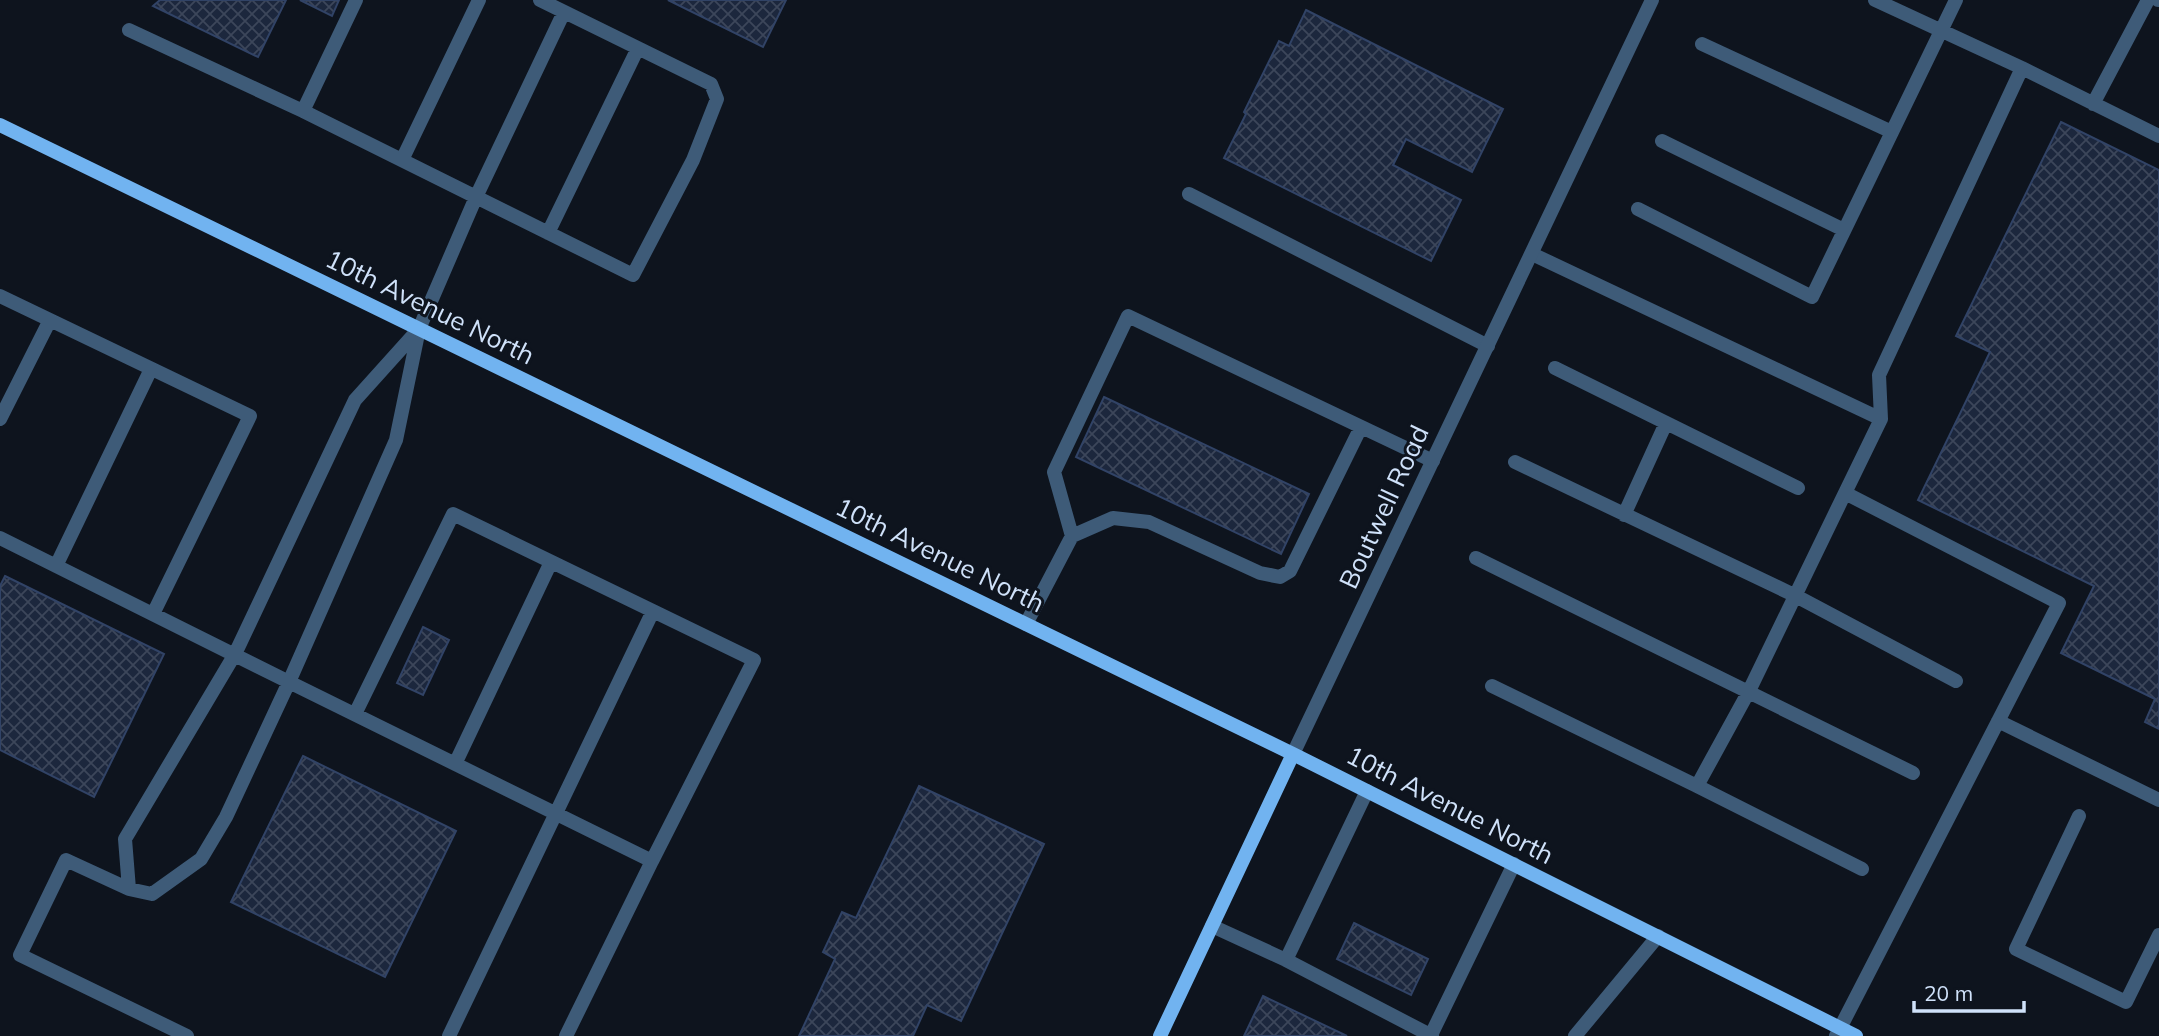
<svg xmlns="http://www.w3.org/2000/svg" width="2159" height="1036" viewBox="0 0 2159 1036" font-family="Mulish,sans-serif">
	<defs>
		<pattern id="building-cross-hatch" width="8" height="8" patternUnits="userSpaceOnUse" patternTransform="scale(1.75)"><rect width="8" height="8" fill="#1c273d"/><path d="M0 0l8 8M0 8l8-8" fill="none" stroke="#3c465a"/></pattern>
	</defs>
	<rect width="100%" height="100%" fill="#0e141e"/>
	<!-- building -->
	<path fill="url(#building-cross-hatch)" stroke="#314366" stroke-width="2" d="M 160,0 L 286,0 L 258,57 L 153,6 Z
		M 300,0 L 339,0 L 332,16 Z
		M 668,0 L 786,0 L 763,47 Z
		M 1306,10 L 1503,109 L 1472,172 L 1406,139 L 1393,165 L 1461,200 L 1431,261 L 1224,158 L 1246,114 L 1244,112 L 1279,41 L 1289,46 Z
		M 2061,122 L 2159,170 L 2159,729 L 2145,722 L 2155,699 L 2061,653 L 2094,586 L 1918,500 L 1990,352 L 1956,336 Z
		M 1104,397 L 1309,494 L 1281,554 L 1076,457 Z
		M 5,576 L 164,654 L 94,797 L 0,750 L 0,586 Z
		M 423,627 L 449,640 L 423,695 L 397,683 Z
		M 303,756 L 456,831 L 385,977 L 231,902 Z
		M 919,786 L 1044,844 L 961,1021 L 927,1005 L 913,1036 L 799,1036 L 835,959 L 823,952 L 842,912 L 856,918 Z
		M 1354,923 L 1428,959 L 1411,995 L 1337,959 Z
		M 1263,996 L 1347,1036 L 1244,1036 Z"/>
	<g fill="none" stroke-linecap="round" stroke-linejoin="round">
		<!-- lane -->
		<path stroke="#3e5b78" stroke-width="14" d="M 356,0 L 303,111 L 633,275 L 693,160 L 717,99 L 711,84 L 540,0
			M 1875,0 L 2022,68 L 2159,136
			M 2158,0 L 2159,0
			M 129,30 L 303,111
			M 1702,44 L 1892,132
			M 2093,104 L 2148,0
			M 1662,141 L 1844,230
			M 402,160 L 479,0
			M 1189,194 L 1488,346
			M 1638,209 L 1812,297 L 1956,0
			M 548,233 L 638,48
			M 1532,254 L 1881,419 L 1845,493 L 2059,603 L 1836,1036
			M 0,296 L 250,416 L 153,614
			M 1555,368 L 1798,488
			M 0,419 L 50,320
			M 1881,419 L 1879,375 L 2022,68
			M 1515,462 L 1794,595 L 1956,681
			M 1845,493 L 1749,691 L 1697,786 L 1862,869
			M 1624,515 L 1666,423
			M 1072,536 L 1113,518 L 1149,522 L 1260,573 L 1280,577 L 1290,571 L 1361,427
			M 0,538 L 289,682 L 652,861 L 754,660 L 453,514 L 355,714
			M 1476,558 L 1913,773
			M 56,566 L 151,369
			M 1026,624 L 1072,536 L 1054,472 L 1128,316 L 1433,461
			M 1492,686 L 1697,786
			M 1998,721 L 2159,800
			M 455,764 L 551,562
			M 1367,791 L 1286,960 L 1432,1036
			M 2079,816 L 2016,949 L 2126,1002 L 2159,935
			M 129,889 L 125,839 L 235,654 L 355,400 L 418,330
			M 1212,926 L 1286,960
			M 1431,1035 L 1514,864
			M 187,1036 L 20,955 L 66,860 L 129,889 L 152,894 L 201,859 L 226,817 L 289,682 L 396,440 L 419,329 L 476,197 L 564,12
			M 449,1036 L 653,611
			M 566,1036 L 652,861
			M 1575,1036 L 1658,936"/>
		<!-- street -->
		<path stroke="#3e5b78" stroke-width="14" d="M 1293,754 L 1652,0"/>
		<!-- secondary -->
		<path stroke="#71b3f0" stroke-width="14" d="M 0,125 L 1293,754 L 1856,1036
			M 1160,1036 L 1293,754"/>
	</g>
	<g text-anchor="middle" stroke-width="6" stroke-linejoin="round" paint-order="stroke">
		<!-- street labels -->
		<g font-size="26" fill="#d0e2fa" stroke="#0e141e">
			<text transform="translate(430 307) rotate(26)" y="9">10th Avenue North</text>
			<text transform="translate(1384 507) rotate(-65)" y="9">Boutwell Road</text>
			<text transform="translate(940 555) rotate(26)" y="9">10th Avenue North</text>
			<text transform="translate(1450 805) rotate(27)" y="9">10th Avenue North</text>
		</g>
	</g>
	<!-- scale -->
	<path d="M1914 1001v10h110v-10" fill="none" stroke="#d0e2fa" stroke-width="3.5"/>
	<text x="1924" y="1001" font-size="21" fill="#d0e2fa" stroke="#0e141e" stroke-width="5" paint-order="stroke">20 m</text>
</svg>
